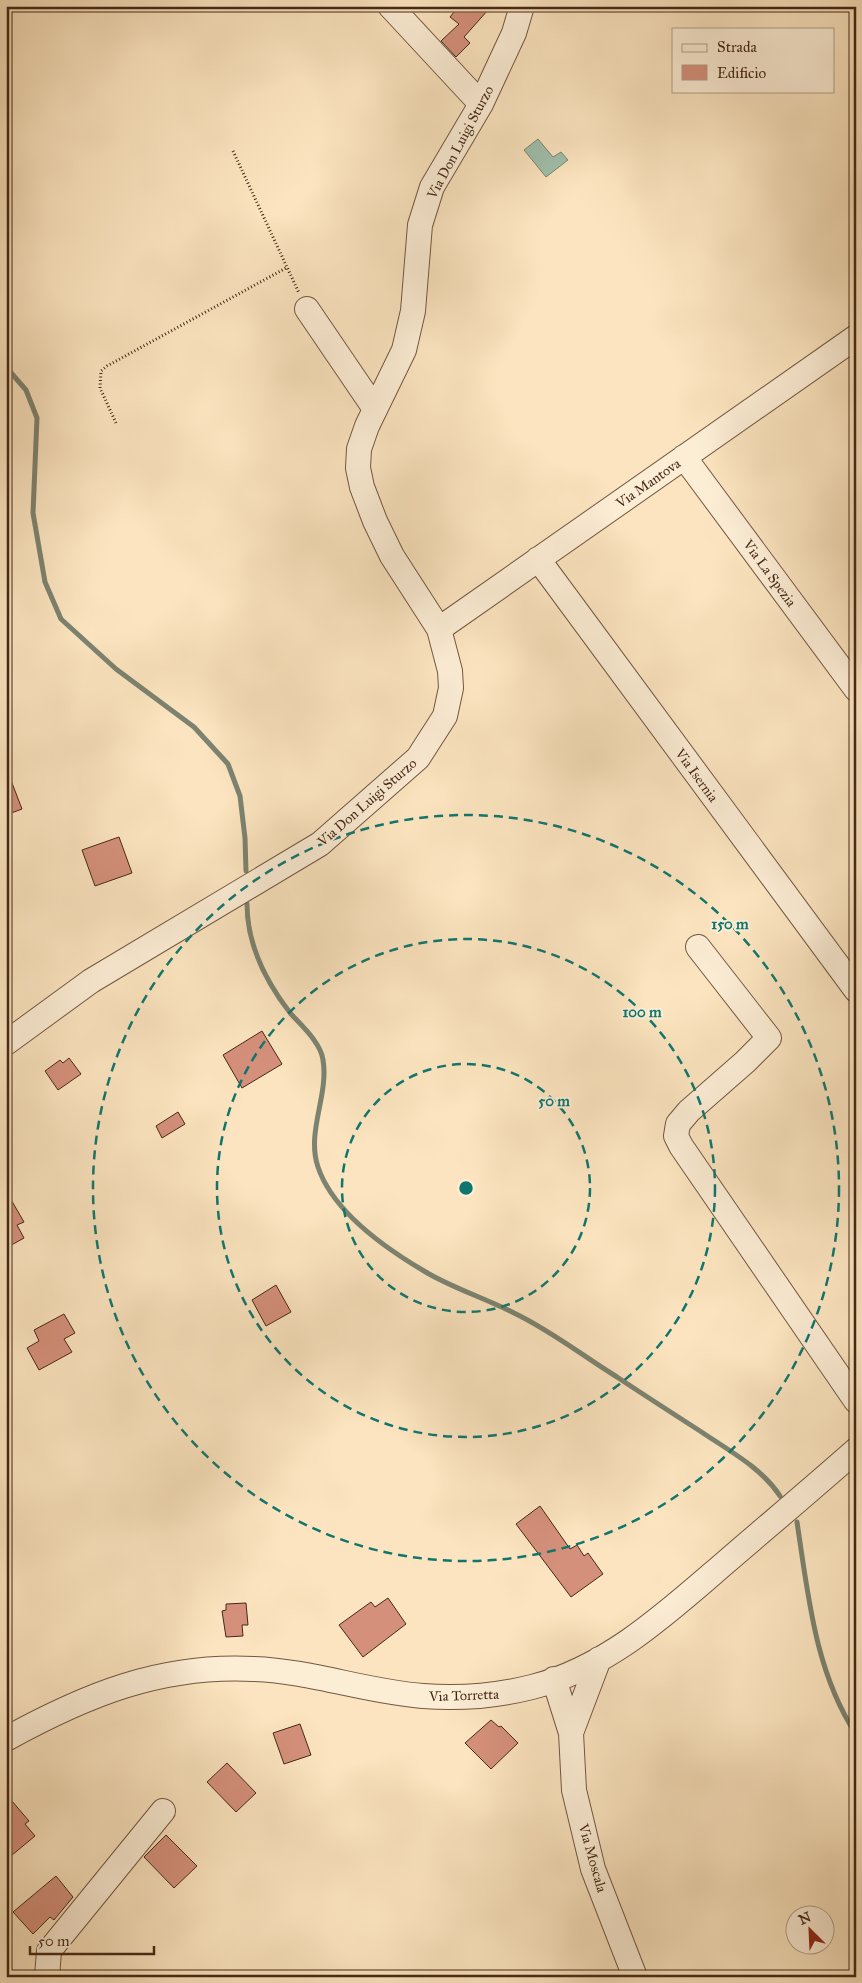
<svg xmlns="http://www.w3.org/2000/svg" width="862" height="1983" viewBox="0 0 862 1983" font-family="'IM FELL Great Primer',serif">
	<rect width="100%" height="100%" fill="#fbe4bf"/>
	<filter id="stains"><feTurbulence type="fractalNoise" baseFrequency=".004" numOctaves="4"/><feColorMatrix values="0 0 0 0 .2 0 0 0 0 .09 0 0 0 0 .02 0 0 0 .5 -.17"/></filter>
	<radialGradient id="worn" r=".72"><stop offset=".6" stop-color="#630" stop-opacity="0"/><stop offset="1" stop-color="#630" stop-opacity=".3"/></radialGradient>
	<!-- water -->
	<path fill="#a0bfac" stroke="#7c8370" d="M 538,139 L 553,157 L 561,152 L 568,160 L 546,177 L 524,150 Z"/>
	<g fill="none" stroke-linecap="round" stroke-linejoin="round">
		<!-- stream -->
		<path stroke="#7c8370" stroke-width="5" d="M 6,367 L 26,390 L 37,418 L 33,513 L 45,582 L 61,619 L 116,669 L 194,727 L 228,764 L 240,796 L 245,838 L 246,871
			M 247,904 C 247,945 266,982 291,1014 C 302,1026 321,1043 323,1060 C 329,1095 306,1132 318,1167 C 333,1212 385,1248 424,1271 C 452,1288 485,1298 514,1313 C 550,1330 583,1356 617,1377 C 644,1395 672,1413 700,1431 C 728,1450 762,1468 780,1496
			M 797,1522 C 808,1594 815,1672 856,1734"/>
	</g>
	<!-- building -->
	<path fill="#d5907b" stroke="#452817" d="M 459,6 L 476,8 L 484,6 L 488,10 L 464,37 L 470,43 L 456,57 L 441,41 L 459,24 L 450,17 Z
		M 7,770 L 22,809 L 6,815 L 6,771 Z
		M 119,837 L 132,873 L 95,886 L 82,850 Z
		M 262,1031 L 282,1064 L 242,1088 L 223,1055 Z
		M 69,1058 L 81,1074 L 58,1090 L 45,1071 L 60,1060 L 63,1063 Z
		M 178,1112 L 185,1124 L 162,1138 L 156,1126 Z
		M 6,1191 L 24,1222 L 17,1225 L 24,1238 L 6,1248 Z
		M 276,1285 L 291,1312 L 266,1326 L 252,1300 Z
		M 64,1314 L 75,1333 L 64,1339 L 72,1352 L 39,1370 L 27,1348 L 39,1341 L 34,1330 Z
		M 540,1506 L 570,1549 L 577,1545 L 584,1556 L 588,1553 L 603,1574 L 571,1597 L 516,1524 Z
		M 388,1598 L 406,1624 L 363,1657 L 339,1625 L 371,1602 L 375,1607 Z
		M 246,1603 L 248,1625 L 242,1625 L 243,1636 L 226,1637 L 222,1611 L 226,1610 L 226,1604 Z
		M 491,1720 L 499,1727 L 501,1726 L 518,1743 L 491,1769 L 465,1743 Z
		M 300,1724 L 311,1755 L 284,1764 L 273,1733 Z
		M 227,1763 L 256,1793 L 236,1812 L 207,1782 Z
		M 6,1794 L 29,1821 L 25,1824 L 35,1836 L 6,1860 Z
		M 166,1835 L 197,1866 L 174,1888 L 144,1857 Z
		M 56,1876 L 73,1897 L 54,1920 L 50,1917 L 33,1934 L 13,1912 Z"/>
	<g fill="none" stroke-linecap="round" stroke-linejoin="round">
		<!-- minor casing -->
		<g stroke="#725741" stroke-width="26">
			<path id="minor" d="M 390,6 L 481,104
				M 307,309 L 375,409
				M 684,457 L 856,689
				M 538,559 L 856,990
				M 439,629 L 856,337
				M 698,947 L 769,1038 L 745,1062 L 689,1111 L 678,1124 L 676,1136 L 681,1146 L 856,1401
				M 6,1043 L 91,981 L 320,844 L 418,758 L 445,716 L 451,688 L 450,671 L 439,629 L 392,556 L 375,521 L 362,487 L 358,468 L 359,449 L 367,426 L 404,350 L 413,311 L 420,225 L 432,187 L 481,104 L 514,33 L 522,6
				M 554,1679 L 571,1733 L 574,1790 L 593,1869 L 635,1977
				M 571,1733 L 599,1659
				M 6,1739 C 86,1695 161,1664 254,1669 C 311,1671 367,1692 423,1696 C 460,1699 496,1696 532,1687 C 608,1668 668,1612 726,1562 C 769,1525 813,1488 856,1450
				M 47,1977 L 49,1951 L 163,1811"/>
		</g>
		<!-- path -->
		<path stroke="#452817" stroke-width="3" stroke-dasharray="1 2.5" stroke-linecap="butt" d="M 233,151 L 299,293
			M 116,423 L 100,388 L 101,371 L 107,366 L 286,268"/>
		<!-- minor -->
		<use href="#minor" stroke="#fcedd5" stroke-width="24"/>
	</g>
	<!-- distance rings -->
	<g fill="none" stroke="#0f766e" stroke-width="2.5" stroke-dasharray="9 6">
		<circle cx="466" cy="1188" r="124"/>
		<circle cx="466" cy="1188" r="249"/>
		<circle cx="466" cy="1188" r="373"/>
	</g>
	<g text-anchor="middle" stroke-width="4" stroke-linejoin="round" paint-order="stroke">
		<!-- street labels -->
		<g font-size="14" fill="#452817" stroke="#fcedd5">
			<text transform="translate(460 142) rotate(-62)" y="5">Via Don Luigi Sturzo</text>
			<text transform="translate(648 483) rotate(-35)" y="5">Via Mantova</text>
			<text transform="translate(770 573) rotate(54)" y="5">Via La Spezia</text>
			<text transform="translate(697 775) rotate(54)" y="5">Via Isernia</text>
			<text transform="translate(367 802) rotate(-41)" y="5">Via Don Luigi Sturzo</text>
			<text transform="translate(464 1695) rotate(-2)" y="5">Via Torretta</text>
			<text transform="translate(593 1858) rotate(74)" y="5">Via Moscala</text>
		</g>
	</g>
	<circle cx="466" cy="1188" r="8" fill="#0f766e" stroke="#fcedd5" stroke-width="2.5"/>
	<g font-size="15" text-anchor="middle" font-weight="bold" fill="#0f766e" stroke="#fcedd5" stroke-width="4" stroke-linejoin="round" paint-order="stroke">
		<text x="730" y="929">150 m</text>
		<text x="642" y="1017">100 m</text>
		<text x="554" y="1106">50 m</text>
	</g>
	<!-- margin -->
	<rect width="862" height="1983" fill="none" stroke="#fbe4bf" stroke-width="25"/>
	<rect x="8" y="8" width="847" height="1968" fill="none" stroke="#452817" stroke-width="2.5"/>
	<rect x="12" y="12" width="837" height="1958" fill="none" stroke="#452817"/>
	<!-- legend -->
	<rect x="672" y="28" width="162" height="65" fill="#fcedd5" stroke="#b39e89"/>
	<rect x="682" y="44" width="25" height="8" fill="#fcedd5" stroke="#b39e89"/>
	<text x="717" y="52" font-size="15" fill="#452817">Strada</text>
	<rect x="682" y="65" width="25" height="15" fill="#d5907b" stroke="#b39e89"/>
	<text x="717" y="78" font-size="15" fill="#452817">Edificio</text>
	<!-- north arrow -->
	<g transform="translate(810 1930) rotate(336)"><circle r="24" fill="#fcedd5" stroke="#b39e89"/>
	<path d="M0-4L9 19L0 12L-9 19Z" fill="#8f2418"/>
	<text y="-8" font-size="14" font-weight="bold" text-anchor="middle" fill="#452817">N</text>
	</g>
	<!-- scale -->
	<path d="M30 1946v8h124v-8" fill="none" stroke="#452817" stroke-width="2.5"/>
	<text x="38" y="1946" font-size="15" fill="#452817" stroke="#fcedd5" stroke-width="4" paint-order="stroke">50 m</text>
	<rect width="100%" height="100%" filter="url(#stains)"/>
	<rect width="100%" height="100%" fill="url(#worn)"/>
</svg>
